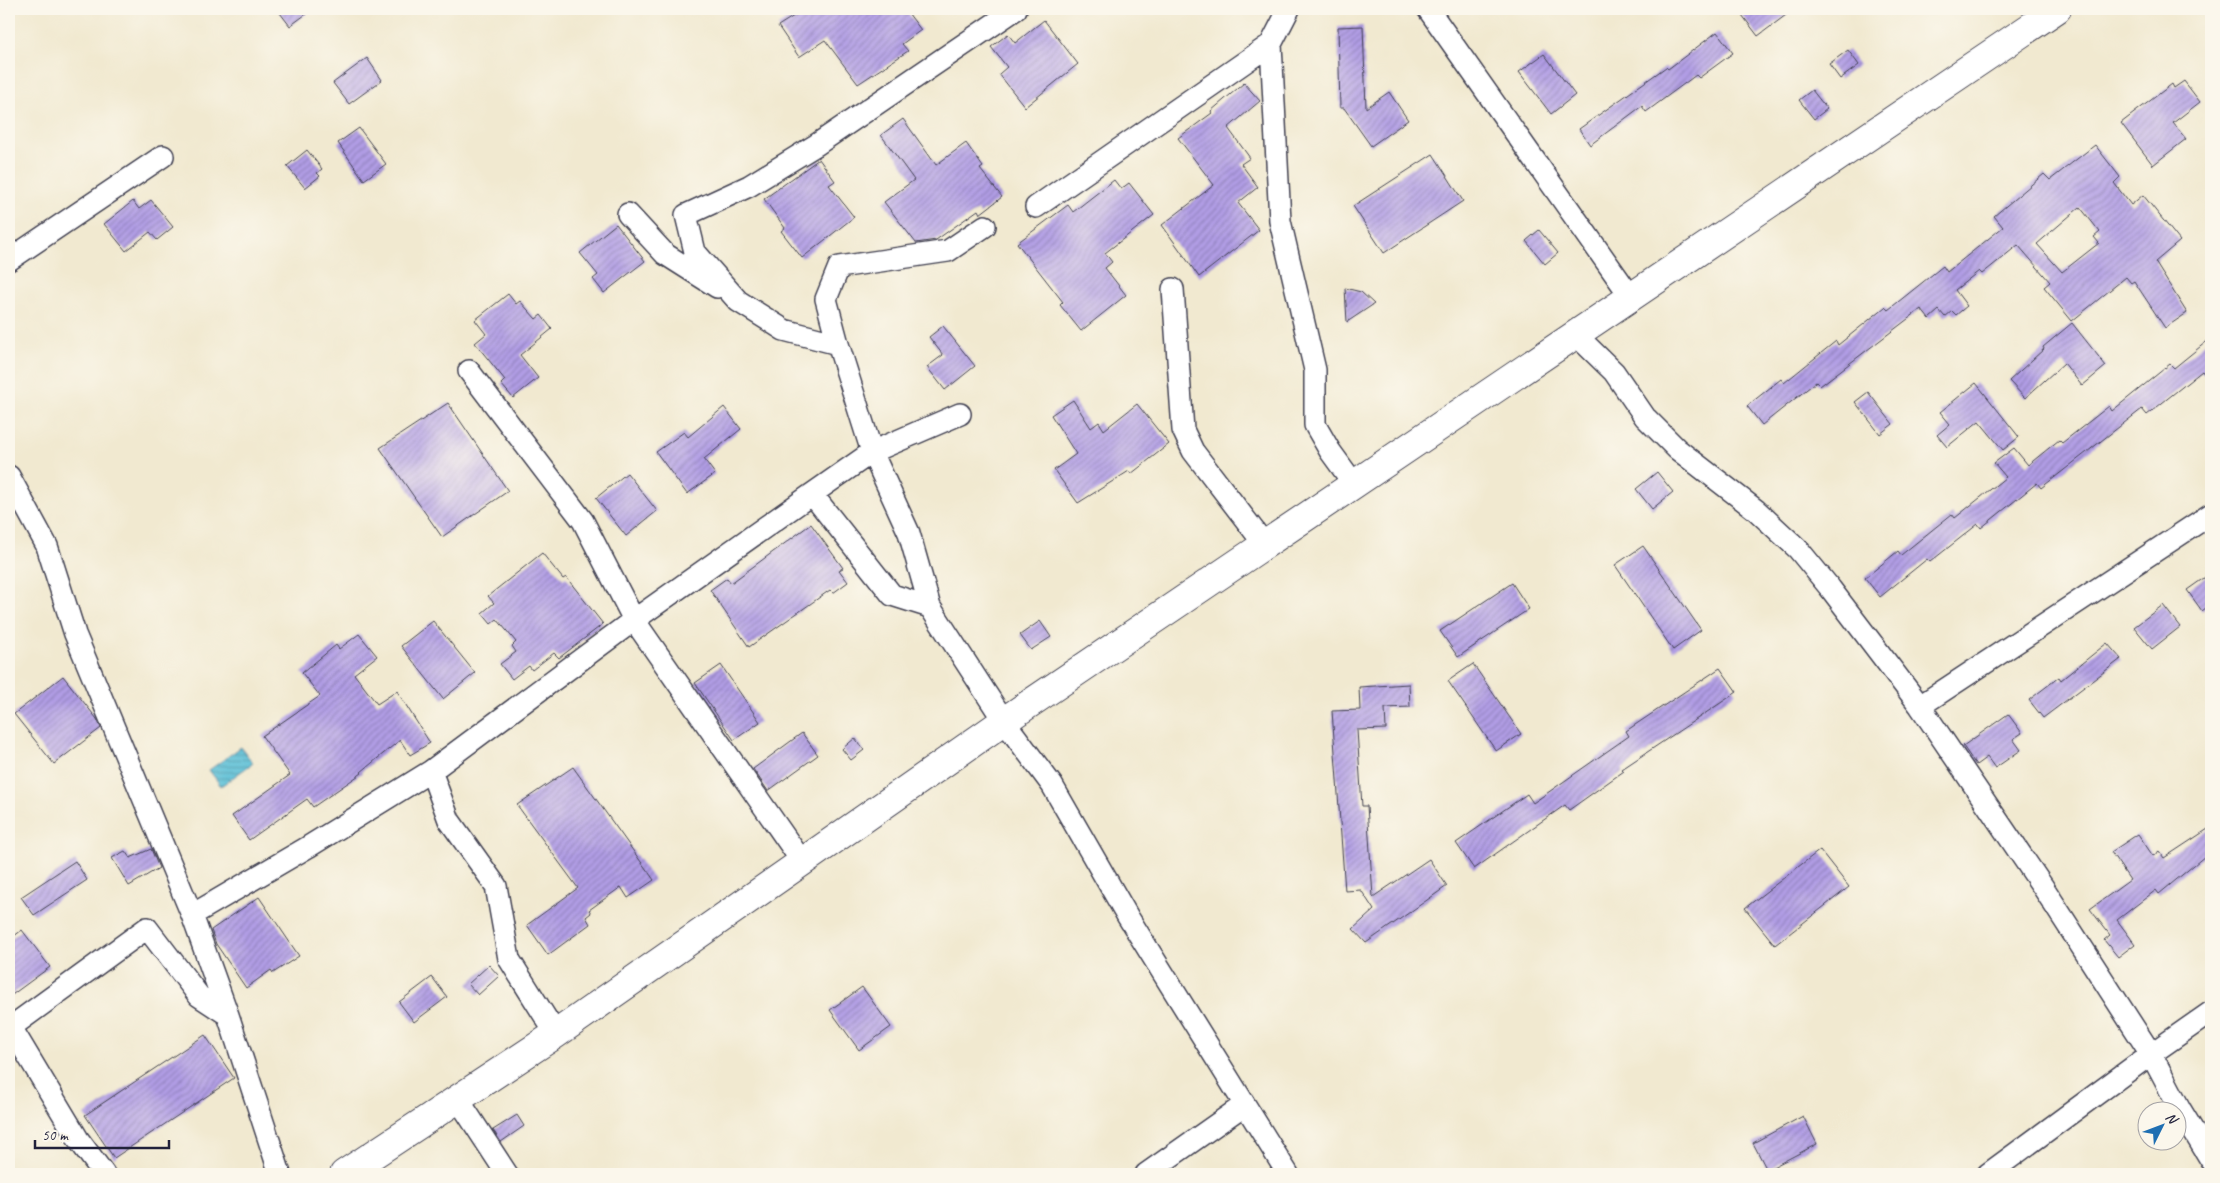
<svg xmlns="http://www.w3.org/2000/svg" width="2220" height="1183" viewBox="0 0 2220 1183" font-family="Caveat,sans-serif">
	<defs>
		<pattern id="water-rules" width="6" height="5" patternUnits="userSpaceOnUse" patternTransform="scale(1.25)"><rect width="6" height="5" fill="#58bed6"/><path d="M0 2.5h6" fill="none" stroke="#489aaf"/></pattern>
		<pattern id="building-hatch" width="6" height="6" patternUnits="userSpaceOnUse" patternTransform="scale(1.25)"><rect width="6" height="6" fill="#b19de5"/><path d="M-1 1l2-2M0 6l6-6M5 7l2-2" fill="none" stroke="#9080bb"/></pattern>
	</defs>
	<rect width="100%" height="100%" fill="#fbf7ec"/>
	<filter id="ink" filterUnits="userSpaceOnUse"><feTurbulence type="fractalNoise" baseFrequency=".02" numOctaves="2"/><feDisplacementMap in="SourceGraphic" scale="10" xChannelSelector="R" yChannelSelector="G"/><feConvolveMatrix kernelMatrix="1 2 1 2 8 2 1 2 1" color-interpolation-filters="sRGB"/></filter>
	<filter id="wash" filterUnits="userSpaceOnUse"><feTurbulence type="fractalNoise" baseFrequency=".0096" numOctaves="4" result="noise"/><feDisplacementMap in="SourceGraphic" scale="20" xChannelSelector="R" yChannelSelector="G"/><feGaussianBlur stdDeviation="1.12" result="paint"/><feColorMatrix in="noise" values="0 0 0 0 0 0 0 0 0 0 0 0 0 0 0 0 0 1.4 0 .05"/><feComposite in="paint" operator="in"/></filter>
	<g filter="url(#wash)">
		<rect width="100%" height="100%" fill="#f1e9d0"/>
		<!-- water -->
		<path fill="url(#water-rules)" stroke="#3d7088" d="M 241,747 L 253,763 L 221,786 L 209,770 Z"/>
		<g id="blocks">
			<!-- building -->
			<path fill="url(#building-hatch)" fill-rule="evenodd" d="M 277,9 L 313,9 L 290,26 Z
				M 805,9 L 905,9 L 921,30 L 902,44 L 908,51 L 858,84 L 825,40 L 799,57 L 778,26 Z
				M 1750,9 L 1794,9 L 1758,36 L 1742,15 Z
				M 1044,20 L 1078,64 L 1025,107 L 999,74 L 1007,67 L 991,47 L 1008,34 L 1015,43 Z
				M 1363,26 L 1366,108 L 1389,92 L 1408,120 L 1371,146 L 1344,108 L 1340,108 L 1338,27 Z
				M 1717,32 L 1733,53 L 1699,78 L 1696,75 L 1646,112 L 1642,106 L 1590,145 L 1579,129 L 1666,67 L 1668,69 Z
				M 1848,50 L 1859,65 L 1840,79 L 1829,64 Z
				M 1544,54 L 1575,95 L 1551,114 L 1519,72 Z
				M 367,58 L 382,80 L 349,104 L 333,83 Z
				M 2184,81 L 2200,102 L 2173,123 L 2186,139 L 2153,165 L 2121,123 L 2172,84 L 2174,88 Z
				M 1244,83 L 1260,101 L 1228,128 L 1250,158 L 1241,164 L 1258,187 L 1238,203 L 1259,230 L 1199,277 L 1162,225 L 1214,185 L 1178,138 L 1212,113 L 1211,111 Z
				M 1812,90 L 1827,109 L 1814,119 L 1799,100 Z
				M 903,119 L 936,165 L 966,143 L 983,167 L 980,169 L 1002,197 L 980,214 L 978,210 L 936,240 L 916,243 L 884,202 L 914,180 L 881,135 Z
				M 359,128 L 386,164 L 364,180 L 338,143 Z
				M 2095,145 L 2120,177 L 2114,183 L 2131,205 L 2143,195 L 2180,241 L 2155,262 L 2187,313 L 2165,328 L 2134,281 L 2131,283 L 2126,277 L 2072,321 L 2044,287 L 2050,282 L 2018,245 L 1982,274 L 1979,271 L 1955,290 L 1967,306 L 1956,315 L 1952,311 L 1945,317 L 1939,310 L 1929,319 L 1921,309 L 1820,386 L 1816,382 L 1762,425 L 1747,406 L 1781,379 L 1784,383 L 1836,341 L 1838,345 L 1885,307 L 1888,310 L 1943,266 L 1947,272 L 2003,227 L 1994,216 L 2044,174 L 2050,180 ZM 2080,207 L 2100,232 L 2094,237 L 2099,243 L 2062,272 L 2037,244 Z
				M 307,150 L 322,169 L 317,173 L 320,176 L 305,188 L 287,166 Z
				M 1433,154 L 1463,201 L 1384,253 L 1353,206 Z
				M 819,159 L 835,181 L 829,185 L 854,217 L 802,258 L 781,231 L 785,228 L 764,199 Z
				M 1114,180 L 1121,189 L 1129,183 L 1154,215 L 1105,253 L 1112,262 L 1105,268 L 1126,295 L 1081,331 L 1060,305 L 1063,302 L 1017,243 L 1068,205 L 1073,212 Z
				M 151,200 L 173,227 L 157,240 L 150,232 L 126,251 L 104,224 L 133,201 L 139,209 Z
				M 616,224 L 645,261 L 604,293 L 593,279 L 598,275 L 580,253 Z
				M 1539,230 L 1558,253 L 1545,264 L 1526,241 Z
				M 1345,288 L 1361,292 L 1374,304 L 1347,322 Z
				M 508,294 L 516,304 L 520,301 L 536,319 L 541,315 L 552,329 L 520,355 L 538,378 L 513,398 L 501,384 L 505,380 L 475,343 L 486,334 L 475,320 Z
				M 2072,323 L 2106,366 L 2082,386 L 2064,363 L 2025,398 L 2009,381 L 2044,349 L 2043,347 Z
				M 943,326 L 975,366 L 945,390 L 927,367 L 943,355 L 929,337 Z
				M 2211,338 L 2211,383 L 2202,371 L 2147,415 L 2142,409 L 2041,488 L 2037,483 L 1981,528 L 1978,524 L 1930,562 L 1927,559 L 1880,597 L 1865,578 L 1898,551 L 1901,555 L 1952,514 L 1955,518 L 2006,477 L 1994,463 L 2014,448 L 2028,465 L 2059,440 L 2062,443 L 2109,406 L 2112,411 L 2170,364 L 2174,368 Z
				M 1976,383 L 2019,437 L 2003,450 L 1979,421 L 1947,447 L 1937,435 L 1950,424 L 1940,412 Z
				M 1868,392 L 1893,424 L 1880,434 L 1855,402 Z
				M 1073,400 L 1091,428 L 1099,422 L 1104,430 L 1137,404 L 1169,444 L 1131,474 L 1129,471 L 1078,503 L 1054,470 L 1076,454 L 1051,415 Z
				M 448,403 L 508,491 L 442,537 L 380,448 Z
				M 724,407 L 741,429 L 704,459 L 715,474 L 687,494 L 656,452 L 684,432 L 688,437 Z
				M 1657,472 L 1673,492 L 1652,509 L 1636,489 Z
				M 627,473 L 657,511 L 626,536 L 596,498 Z
				M 811,524 L 843,568 L 839,570 L 848,582 L 833,593 L 830,590 L 749,647 L 710,590 L 727,578 L 731,583 Z
				M 1643,546 L 1701,630 L 1673,650 L 1615,565 Z
				M 542,553 L 563,579 L 566,577 L 603,624 L 559,658 L 554,653 L 532,670 L 529,666 L 512,679 L 500,664 L 516,652 L 512,646 L 516,642 L 497,619 L 491,624 L 482,613 L 494,603 L 488,596 Z
				M 2211,573 L 2211,604 L 2202,611 L 2187,590 Z
				M 1512,583 L 1529,609 L 1458,657 L 1440,631 Z
				M 2163,605 L 2180,627 L 2152,649 L 2134,627 Z
				M 433,621 L 475,673 L 443,699 L 401,646 Z
				M 1040,621 L 1051,637 L 1031,650 L 1020,635 Z
				M 359,634 L 377,656 L 354,674 L 377,704 L 397,691 L 430,743 L 410,755 L 400,740 L 361,772 L 362,773 L 313,807 L 307,799 L 249,840 L 232,816 L 290,775 L 262,736 L 320,696 L 302,673 L 336,645 L 339,649 Z
				M 2107,643 L 2121,659 L 2043,718 L 2029,700 L 2059,677 L 2061,680 Z
				M 1473,664 L 1521,734 L 1496,751 L 1448,681 Z
				M 721,665 L 760,722 L 734,740 L 695,683 Z
				M 1720,668 L 1737,692 L 1622,769 L 1624,771 L 1569,810 L 1565,805 L 1474,869 L 1456,843 L 1527,794 L 1533,803 L 1629,736 L 1626,731 Z
				M 63,676 L 97,719 L 101,728 L 54,764 L 14,714 Z
				M 1409,684 L 1410,707 L 1385,708 L 1386,729 L 1357,730 L 1362,806 L 1367,806 L 1373,897 L 1429,859 L 1447,886 L 1366,943 L 1353,929 L 1374,910 L 1361,890 L 1345,891 L 1332,711 L 1360,710 L 1359,687 Z
				M 2008,714 L 2022,733 L 2013,739 L 2021,750 L 1995,768 L 1987,757 L 1976,765 L 1963,746 Z
				M 802,733 L 818,755 L 768,791 L 753,769 Z
				M 855,738 L 864,750 L 851,760 L 842,749 Z
				M 573,767 L 654,880 L 628,898 L 621,887 L 589,910 L 591,913 L 586,917 L 590,924 L 548,955 L 527,925 L 578,888 L 517,805 Z
				M 2211,827 L 2211,851 L 2159,894 L 2156,890 L 2117,920 L 2135,944 L 2118,957 L 2104,940 L 2110,935 L 2090,909 L 2130,880 L 2111,852 L 2138,834 L 2153,856 L 2159,851 L 2164,858 Z
				M 151,849 L 159,868 L 129,886 L 112,858 L 125,851 L 130,858 Z
				M 1820,850 L 1849,887 L 1775,945 L 1745,908 Z
				M 75,861 L 87,880 L 34,915 L 21,897 Z
				M 259,897 L 299,956 L 273,973 L 271,970 L 246,988 L 216,944 L 211,930 Z
				M 22,930 L 50,967 L 9,997 L 9,940 Z
				M 489,965 L 499,976 L 478,995 L 468,984 Z
				M 432,977 L 447,997 L 414,1022 L 399,1002 Z
				M 862,987 L 891,1027 L 859,1050 L 830,1010 Z
				M 205,1035 L 234,1078 L 114,1158 L 85,1115 Z
				M 517,1115 L 524,1126 L 501,1142 L 493,1130 Z
				M 1803,1116 L 1817,1144 L 1767,1170 L 1753,1143 Z"/>
		</g>
	</g>
	<g filter="url(#ink)">
		<use href="#blocks" fill-opacity="0" stroke="#414051" stroke-width="1"/>
		<g fill="none" stroke-linecap="round" stroke-linejoin="round">
			<!-- street casing -->
			<g stroke="#414051" stroke-width="24">
				<path id="street" d="M 1428,9 L 1631,297
					M 1271,44 L 1280,221 L 1315,370 L 1315,425 L 1330,451 L 1354,484
					M 1036,207 L 1271,44 L 1289,9
					M 628,214 L 665,254 L 717,287
					M 985,226 L 948,251 L 839,267 L 826,299 L 838,344 L 872,452 L 909,533 L 930,607 L 1004,721 L 1052,785 L 1128,917 L 1288,1174
					M 9,260 L 163,156
					M 1173,289 L 1183,430 L 1193,451 L 1265,545
					M 1576,335 L 1614,372 L 1645,417 L 1677,449 L 1756,510 L 1798,549 L 1830,588 L 1920,706 L 2043,887 L 2151,1054 L 2180,1109 L 2211,1160
					M 838,344 L 784,330 L 738,301 L 695,252 L 686,215 L 749,186 L 816,145 L 1016,9
					M 469,371 L 583,521 L 634,620 L 803,863
					M 9,476 L 47,546 L 75,634 L 192,915 L 228,1015 L 280,1174
					M 930,607 L 892,595 L 812,494 L 872,452 L 960,414
					M 1920,706 L 2211,514
					M 431,771 L 449,820 L 496,886 L 509,959 L 556,1034
					M 192,915 L 308,847 L 431,771 L 634,620 L 812,494
					M 9,1024 L 78,1139 L 104,1174
					M 11,1027 L 147,928 L 199,996 L 228,1015
					M 458,1099 L 507,1174
					M 1146,1174 L 1244,1105
					M 1988,1174 L 2151,1054 L 2211,1012"/>
			</g>
			<!-- secondary casing -->
			<g stroke="#414051" stroke-width="30">
				<path id="secondary" d="M 344,1174 L 556,1034 L 1004,721 L 2057,9"/>
			</g>
			<!-- street -->
			<use href="#street" stroke="#fff" stroke-width="21"/>
			<!-- secondary -->
			<use href="#secondary" stroke="#fff" stroke-width="28"/>
		</g>
	</g>
	<!-- margin -->
	<rect width="2220" height="1183" fill="none" stroke="#fbf7ec" stroke-width="30"/>
	<!-- north arrow -->
	<g transform="translate(2162 1126) rotate(48)"><circle r="24" fill="#fbf7ec" stroke="#a4a2a5"/>
	<path d="M0-4L9 19L0 12L-9 19Z" fill="#1f6fb2"/>
	<text y="-8" font-size="14" font-weight="bold" text-anchor="middle" fill="#22223b">N</text>
	</g>
	<!-- scale -->
	<path d="M35 1140v8h134v-8" fill="none" stroke="#22223b" stroke-width="2.5"/>
	<text x="42" y="1140" font-size="15" fill="#22223b" stroke="#fbf7ec" stroke-width="4" paint-order="stroke">50 m</text>
</svg>
